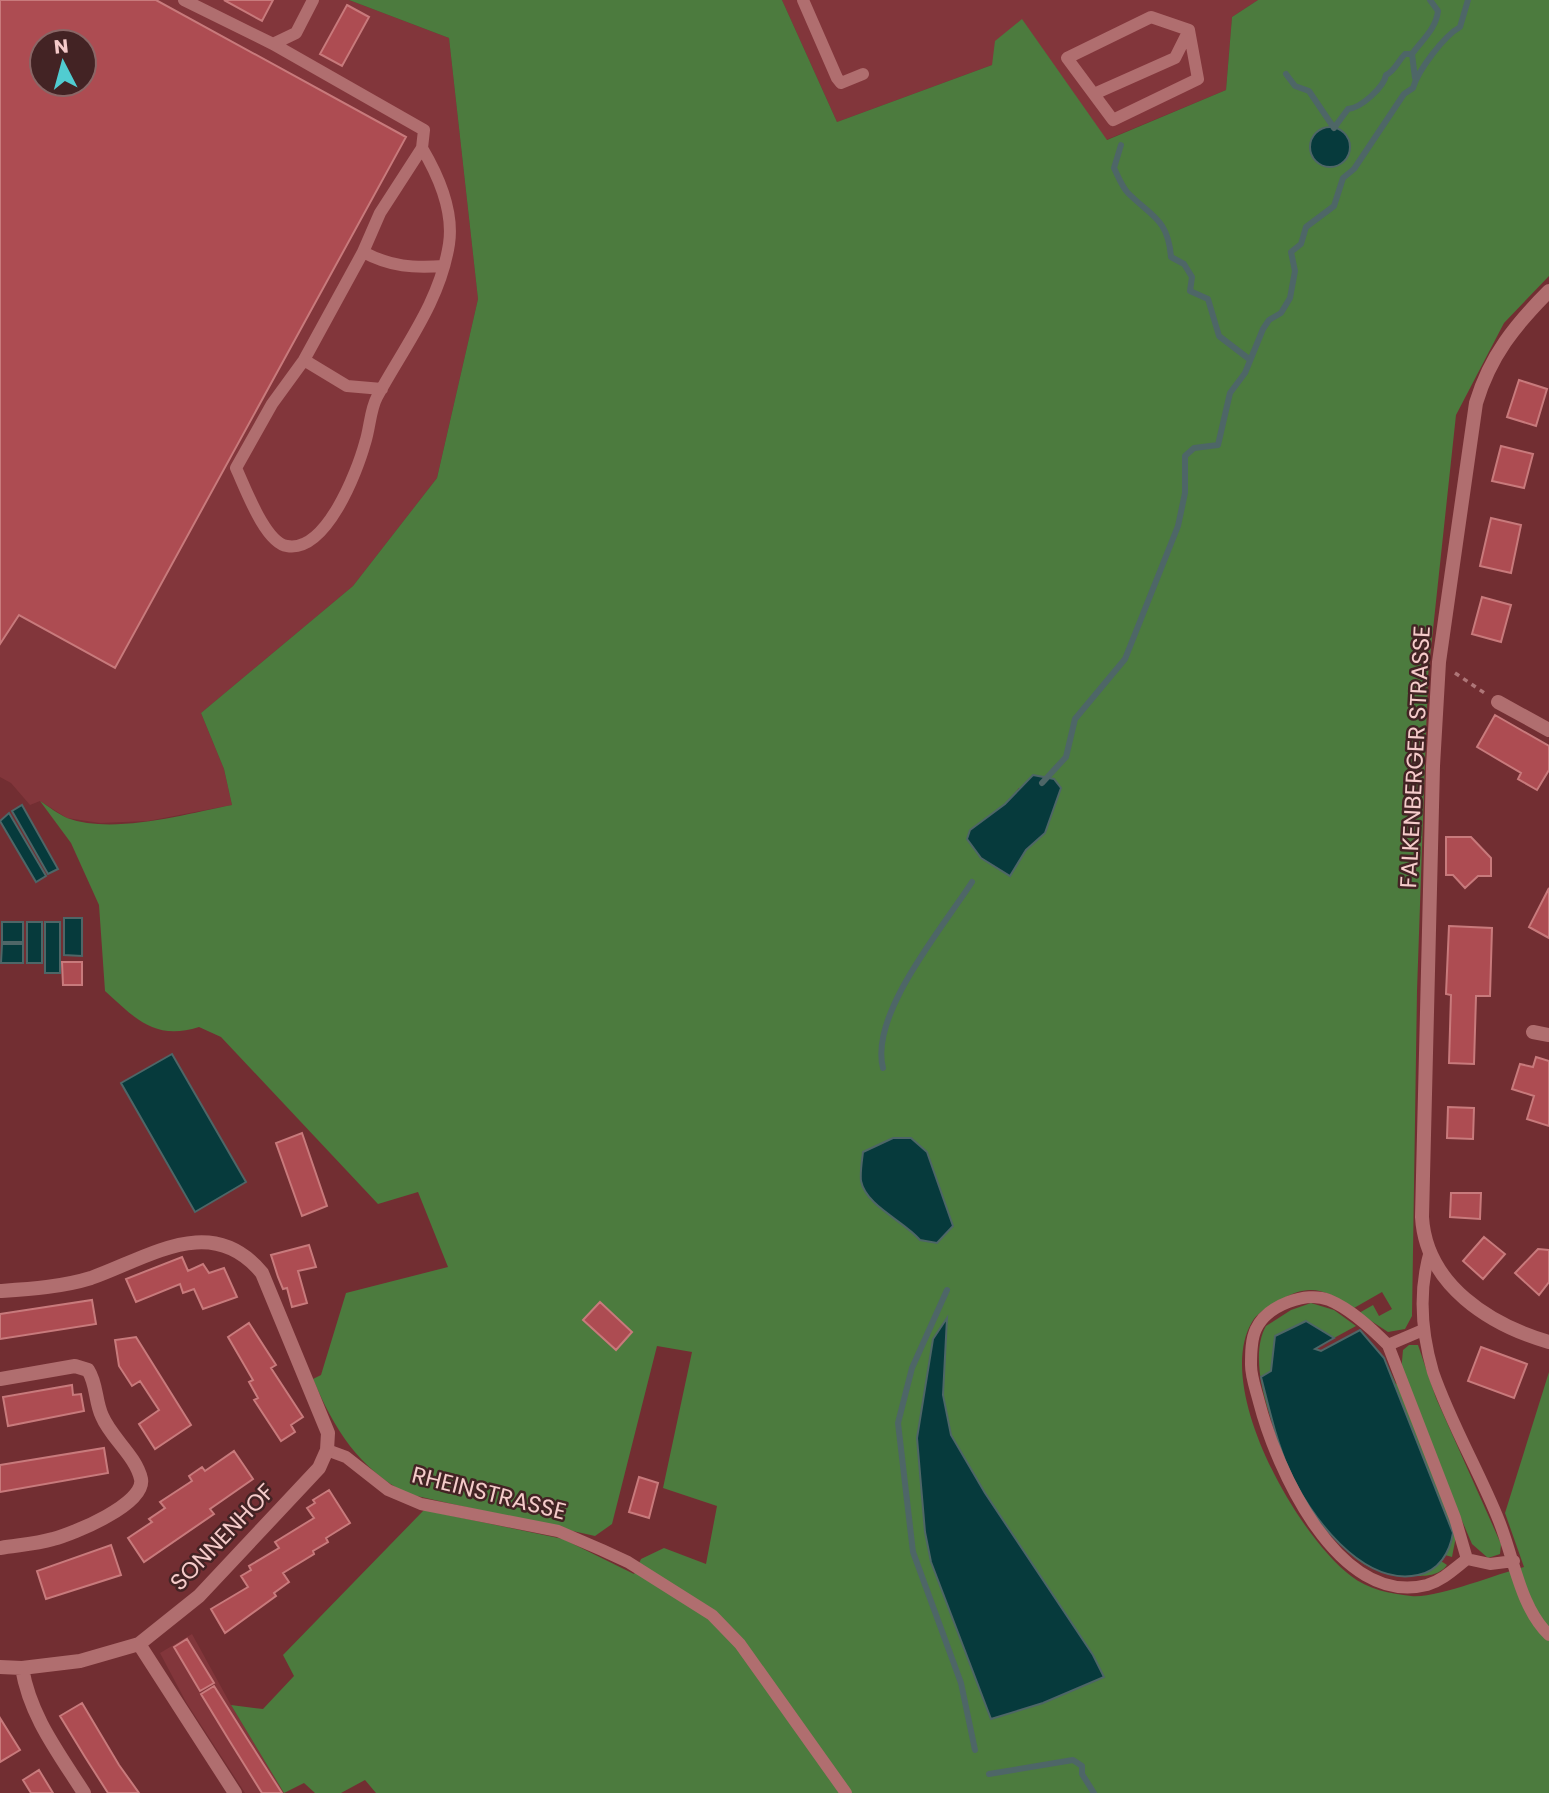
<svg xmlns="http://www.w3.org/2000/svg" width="1549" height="1793" viewBox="0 0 1549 1793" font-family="Poppins,sans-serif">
	<rect width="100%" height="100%" fill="#722e32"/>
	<!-- built -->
	<path fill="#82363b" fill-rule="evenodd" d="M 0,0 L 349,0 L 449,38 L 478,299 L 437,478 L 353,586 L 201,713 L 224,769 L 232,805 L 148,821 L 100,823 L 67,818 L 40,801 L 30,805 L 11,783 L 0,777 ZM 42,42 L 84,42 L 84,84 L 42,84 Z
		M 782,0 L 1258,0 L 1232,17 L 1226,90 L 1106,140 L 1022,20 L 992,65 L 837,122 Z
		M 192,1634 L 231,1705 L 284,1793 L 245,1793 L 186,1702 L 160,1653 Z"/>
	<!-- green -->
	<path fill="#4c7b3e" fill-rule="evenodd" d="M 349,0 L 782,0 L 837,122 L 992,65 L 995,41 L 1022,19 L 1107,140 L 1226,90 L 1232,17 L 1258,0 L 1549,0 L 1549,276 L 1504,323 L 1456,415 L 1428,676 L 1417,991 L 1412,1316 L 1405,1329 L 1388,1332 L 1359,1313 L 1373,1305 L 1379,1316 L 1392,1309 L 1382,1292 L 1354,1308 C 1323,1289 1310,1282 1277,1302 C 1268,1307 1257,1313 1252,1322 C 1213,1388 1297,1535 1351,1576 C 1367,1589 1391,1594 1411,1596 C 1436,1599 1496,1574 1524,1567 L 1505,1513 L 1549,1372 L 1549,1793 L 376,1793 L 365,1780 L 341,1793 L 315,1793 L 304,1783 L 284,1793 L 231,1705 L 263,1709 L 294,1676 L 283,1655 L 424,1510 L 563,1539 L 634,1574 L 641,1559 L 664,1548 L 706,1564 L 717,1506 L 663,1488 L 692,1352 L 657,1346 L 612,1524 L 595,1536 L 408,1494 C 359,1469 334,1429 313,1379 L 321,1375 L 346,1293 L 448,1267 L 418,1192 L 378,1204 L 221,1037 L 199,1027 C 154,1041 135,1018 105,991 L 99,905 L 71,843 L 40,801 C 48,806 58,814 67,818 C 113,835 185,814 232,805 L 224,769 L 201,713 L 353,586 L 437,478 L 478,299 L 449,38 ZM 1019,788 L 1051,812 L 1045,833 L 1026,850 L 1010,876 L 981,858 L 970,830 L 1005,804 ZM 893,1138 L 911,1138 L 952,1226 L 937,1243 L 919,1240 L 909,1227 L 874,1201 L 863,1152 ZM 946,1319 L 943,1395 L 951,1435 L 985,1493 L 1093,1655 L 1104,1676 L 1043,1703 L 991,1719 L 931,1562 L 925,1532 L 917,1438 Z
		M 1311,1303 L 1334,1310 L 1356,1326 L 1334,1338 L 1306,1322 L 1313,1349 L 1321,1351 L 1360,1330 L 1384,1358 L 1396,1384 L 1400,1383 L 1403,1350 L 1409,1345 L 1418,1345 L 1436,1398 L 1501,1544 L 1500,1554 L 1488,1558 L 1472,1544 L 1460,1516 L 1452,1557 L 1445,1555 L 1441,1561 L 1447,1565 C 1439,1576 1426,1576 1413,1576 C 1393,1576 1374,1572 1358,1560 C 1313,1525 1235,1380 1266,1326 L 1291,1310 Z"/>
	<!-- water -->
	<path fill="#063a3c" stroke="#4e6667" stroke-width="2" d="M1310 147a20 20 0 1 1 40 0a20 20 0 1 1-40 0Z
		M 1033,775 L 1054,779 L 1061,788 L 1045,833 L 1026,850 L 1010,876 L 981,858 L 967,839 L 970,830 L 1005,804 Z
		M 22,805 L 58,869 L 48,874 L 12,811 Z
		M 9,813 L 46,876 L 36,882 L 0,821 Z
		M 64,918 L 82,918 L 82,956 L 64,955 Z
		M 2,922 L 23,922 L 23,942 L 2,942 Z
		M 27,922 L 42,922 L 42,963 L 27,963 Z
		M 45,922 L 60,922 L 60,973 L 45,973 Z
		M 2,944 L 23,944 L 23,963 L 1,963 Z
		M 172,1054 L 246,1182 L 195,1212 L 121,1083 Z
		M 893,1138 L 911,1138 L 927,1152 L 953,1226 L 937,1243 L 920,1240 C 904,1221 866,1206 861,1181 C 860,1172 862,1161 863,1152 Z
		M 947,1318 L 943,1395 L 951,1435 L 985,1493 L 1093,1655 L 1104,1677 L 1043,1703 L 991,1719 L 931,1562 L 925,1532 L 917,1438 L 933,1339 Z
		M 1306,1321 L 1334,1338 L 1315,1349 L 1321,1351 L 1360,1330 L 1384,1358 L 1453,1533 C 1450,1552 1439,1571 1418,1575 C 1362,1587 1309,1515 1289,1470 C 1276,1440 1269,1408 1261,1377 L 1271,1371 L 1275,1336 Z"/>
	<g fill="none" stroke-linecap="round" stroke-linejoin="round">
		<!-- stream -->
		<path stroke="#4e6667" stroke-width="6" d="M 1286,74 L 1295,86 L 1309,91 L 1334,128 L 1348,109 C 1361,108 1384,87 1386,75 C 1395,71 1398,61 1405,54 L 1412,54
			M 1415,78 L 1412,54 C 1422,40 1436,29 1438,11 L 1430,0
			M 1121,145 L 1114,168 C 1118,176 1122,187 1128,193 C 1152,217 1168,219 1171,257 L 1184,264 L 1192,277 L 1190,291 L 1208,299 L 1219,336 L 1249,359
			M 1042,783 L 1066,757 L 1075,719 L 1125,659 L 1178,526 L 1185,493 L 1185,456 L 1194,448 L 1218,445 L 1230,393 L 1245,373 L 1263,329 L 1269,320 L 1281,313 L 1290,298 L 1295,271 L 1291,252 L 1301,244 L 1306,227 L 1334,206 L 1343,178 L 1354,169 L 1404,94 L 1413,88 C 1418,70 1444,36 1460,27 L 1468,0
			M 883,1068 C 869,1014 944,926 972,882
			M 947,1290 L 912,1368 L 898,1423 L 913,1552 L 961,1683 L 975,1750
			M 989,1774 L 1073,1760 L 1082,1766 L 1082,1774 L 1094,1793"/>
	</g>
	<!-- building -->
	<path fill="#ad4c52" stroke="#c87a7c" stroke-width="2" fill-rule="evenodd" d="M 0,0 L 156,0 L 406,137 L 115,668 L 19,615 L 0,644 ZM 42,42 L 84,42 L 84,84 L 42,84 Z
		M 224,0 L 273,0 L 262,21 Z
		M 347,5 L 369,17 L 342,66 L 320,54 Z
		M 1519,380 L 1547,389 L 1536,426 L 1507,417 Z
		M 1501,446 L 1533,454 L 1524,488 L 1492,481 Z
		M 1491,518 L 1521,525 L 1511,573 L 1480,566 Z
		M 1482,597 L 1511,605 L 1501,642 L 1472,634 Z
		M 1495,715 L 1549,746 L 1549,770 L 1537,790 L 1518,779 L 1521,773 L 1477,747 Z
		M 1446,837 L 1471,837 L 1491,858 L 1491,876 L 1478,876 L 1465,888 L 1453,875 L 1446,875 Z
		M 1549,888 L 1549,938 L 1529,927 Z
		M 1449,926 L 1492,928 L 1490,996 L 1476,996 L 1474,1064 L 1449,1063 L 1451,995 L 1446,994 Z
		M 62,962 L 82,962 L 82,985 L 63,985 Z
		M 1536,1057 L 1549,1061 L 1549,1126 L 1527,1119 L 1534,1096 L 1512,1089 L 1520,1064 L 1533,1067 Z
		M 1448,1107 L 1474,1108 L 1473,1139 L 1447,1138 Z
		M 302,1133 L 327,1206 L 302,1216 L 276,1143 Z
		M 1451,1193 L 1481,1193 L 1480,1219 L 1450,1217 Z
		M 1484,1237 L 1505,1254 L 1483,1279 L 1463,1261 Z
		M 309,1245 L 316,1267 L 298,1271 L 307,1303 L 292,1307 L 287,1288 L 283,1289 L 278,1277 L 271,1255 Z
		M 1538,1249 L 1549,1250 L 1549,1282 L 1539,1295 L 1515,1273 Z
		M 182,1257 L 188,1271 L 203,1264 L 209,1273 L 224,1268 L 237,1297 L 203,1309 L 194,1289 L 183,1293 L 180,1284 L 136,1302 L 126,1279 Z
		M 92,1300 L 96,1324 L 0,1339 L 0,1314 Z
		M 600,1302 L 632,1332 L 616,1350 L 583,1320 Z
		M 249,1323 L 276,1365 L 271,1368 L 303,1417 L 291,1425 L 295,1432 L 281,1441 L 254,1400 L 258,1398 L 249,1382 L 253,1380 L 228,1337 Z
		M 136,1337 L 191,1425 L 155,1449 L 139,1424 L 159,1410 L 140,1381 L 132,1386 L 119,1366 L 115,1340 Z
		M 1481,1347 L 1527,1364 L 1514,1398 L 1468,1381 Z
		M 72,1385 L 73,1395 L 81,1394 L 84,1411 L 8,1426 L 3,1397 Z
		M 104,1448 L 108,1473 L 0,1492 L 0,1465 Z
		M 234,1451 L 253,1479 L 210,1509 L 214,1514 L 144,1562 L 128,1538 L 152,1522 L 149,1519 L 165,1508 L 160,1502 L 192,1481 L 189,1476 L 202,1467 L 205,1471 Z
		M 639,1477 L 658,1483 L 649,1518 L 629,1512 Z
		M 329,1490 L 350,1523 L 326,1538 L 328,1542 L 313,1551 L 314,1554 L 283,1573 L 289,1582 L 274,1593 L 276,1596 L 225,1633 L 211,1609 L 248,1587 L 241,1576 L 251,1570 L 249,1566 L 279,1548 L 275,1542 L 314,1518 L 307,1508 L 315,1503 L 313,1500 Z
		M 111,1545 L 121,1575 L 46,1599 L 37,1571 Z
		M 187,1639 L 214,1683 L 200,1691 L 174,1647 Z
		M 214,1686 L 248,1740 L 282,1793 L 262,1793 L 229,1740 L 201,1694 Z
		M 82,1703 L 119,1765 L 139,1793 L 108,1793 L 85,1757 L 60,1716 Z
		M 0,1718 L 20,1750 L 0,1762 Z
		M 39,1770 L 53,1793 L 31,1793 L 23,1780 Z"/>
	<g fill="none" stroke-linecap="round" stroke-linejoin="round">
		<!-- path -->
		<path stroke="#ae7678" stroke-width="3.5" stroke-dasharray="5 5" stroke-linecap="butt" d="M 1455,673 L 1486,694"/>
		<!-- lane -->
		<path stroke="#b06e6f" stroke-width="12" d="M 184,0 L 273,44 L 296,33 L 313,0
			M 803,0 L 837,78 L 841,83 L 863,74
			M 1151,17 L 1189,30 L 1198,79 L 1113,120 L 1067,58 Z
			M 273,44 L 424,130 L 422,148 L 380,213 L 363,252 L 304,360 L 272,404 L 236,468 C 245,487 265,543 287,546 C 326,553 357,472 365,443 C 370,428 370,410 377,397 C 404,347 440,302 449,244 C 454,211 438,175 422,148
			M 1094,94 L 1175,58 L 1189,30
			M 363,252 C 391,267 413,268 444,266
			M 304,360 L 347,386 L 382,389
			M 1430,1251 C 1418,1292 1421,1331 1433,1372 C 1451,1424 1479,1471 1499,1521 C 1514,1558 1520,1607 1549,1635
			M 1423,1330 L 1388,1345 L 1455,1518 L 1467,1559 L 1490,1564 L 1514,1561
			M 1388,1345 C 1372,1329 1351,1309 1329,1300 C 1306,1291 1267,1305 1256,1329 C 1251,1339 1251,1354 1251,1365 C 1251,1377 1256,1390 1259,1402 C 1276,1468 1338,1608 1427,1585 C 1443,1580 1454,1569 1467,1559
			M 327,1450 L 346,1457 L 388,1490 L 421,1504 L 558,1531 L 602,1550 L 628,1562 L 712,1615 L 740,1644 L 846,1793"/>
		<!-- street -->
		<path stroke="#b06e6f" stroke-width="14" d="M 1549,291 C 1515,325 1490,356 1476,403 L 1439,662 L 1433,766 L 1422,1217 C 1426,1285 1490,1325 1549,1342
			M 1498,702 L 1549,730
			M 1533,1032 L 1549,1035
			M 0,1291 C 30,1289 62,1287 91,1278 C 150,1257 212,1212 262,1273 L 328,1433 L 327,1450 L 319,1468 L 199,1596 L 139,1644 L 80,1661 L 22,1668 L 0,1667
			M 0,1379 L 75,1366 L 88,1370 C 97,1384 95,1401 102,1416 C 111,1438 136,1456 141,1479 C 146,1504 73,1534 53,1539 C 36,1544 18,1545 0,1548
			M 139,1644 L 235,1793
			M 22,1668 C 30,1716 58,1752 84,1793"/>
	</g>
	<g text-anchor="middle" stroke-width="5" stroke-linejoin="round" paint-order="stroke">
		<!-- street labels -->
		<g font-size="23" fill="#f5cbca" stroke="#432324">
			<text transform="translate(1415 757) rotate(-87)" y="8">FALKENBERGER STRASSE</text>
			<text transform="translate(489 1493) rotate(14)" y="8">RHEINSTRASSE</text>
			<text transform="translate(222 1537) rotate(-46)" y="8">SONNENHOF</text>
		</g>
	</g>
	<!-- north arrow -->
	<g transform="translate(63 63) rotate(354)"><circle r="33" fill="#432324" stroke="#8a6666" stroke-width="2"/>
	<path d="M0-5L12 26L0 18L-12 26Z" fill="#51ccd1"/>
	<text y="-10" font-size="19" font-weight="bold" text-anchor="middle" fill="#f5cbca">N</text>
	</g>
</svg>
